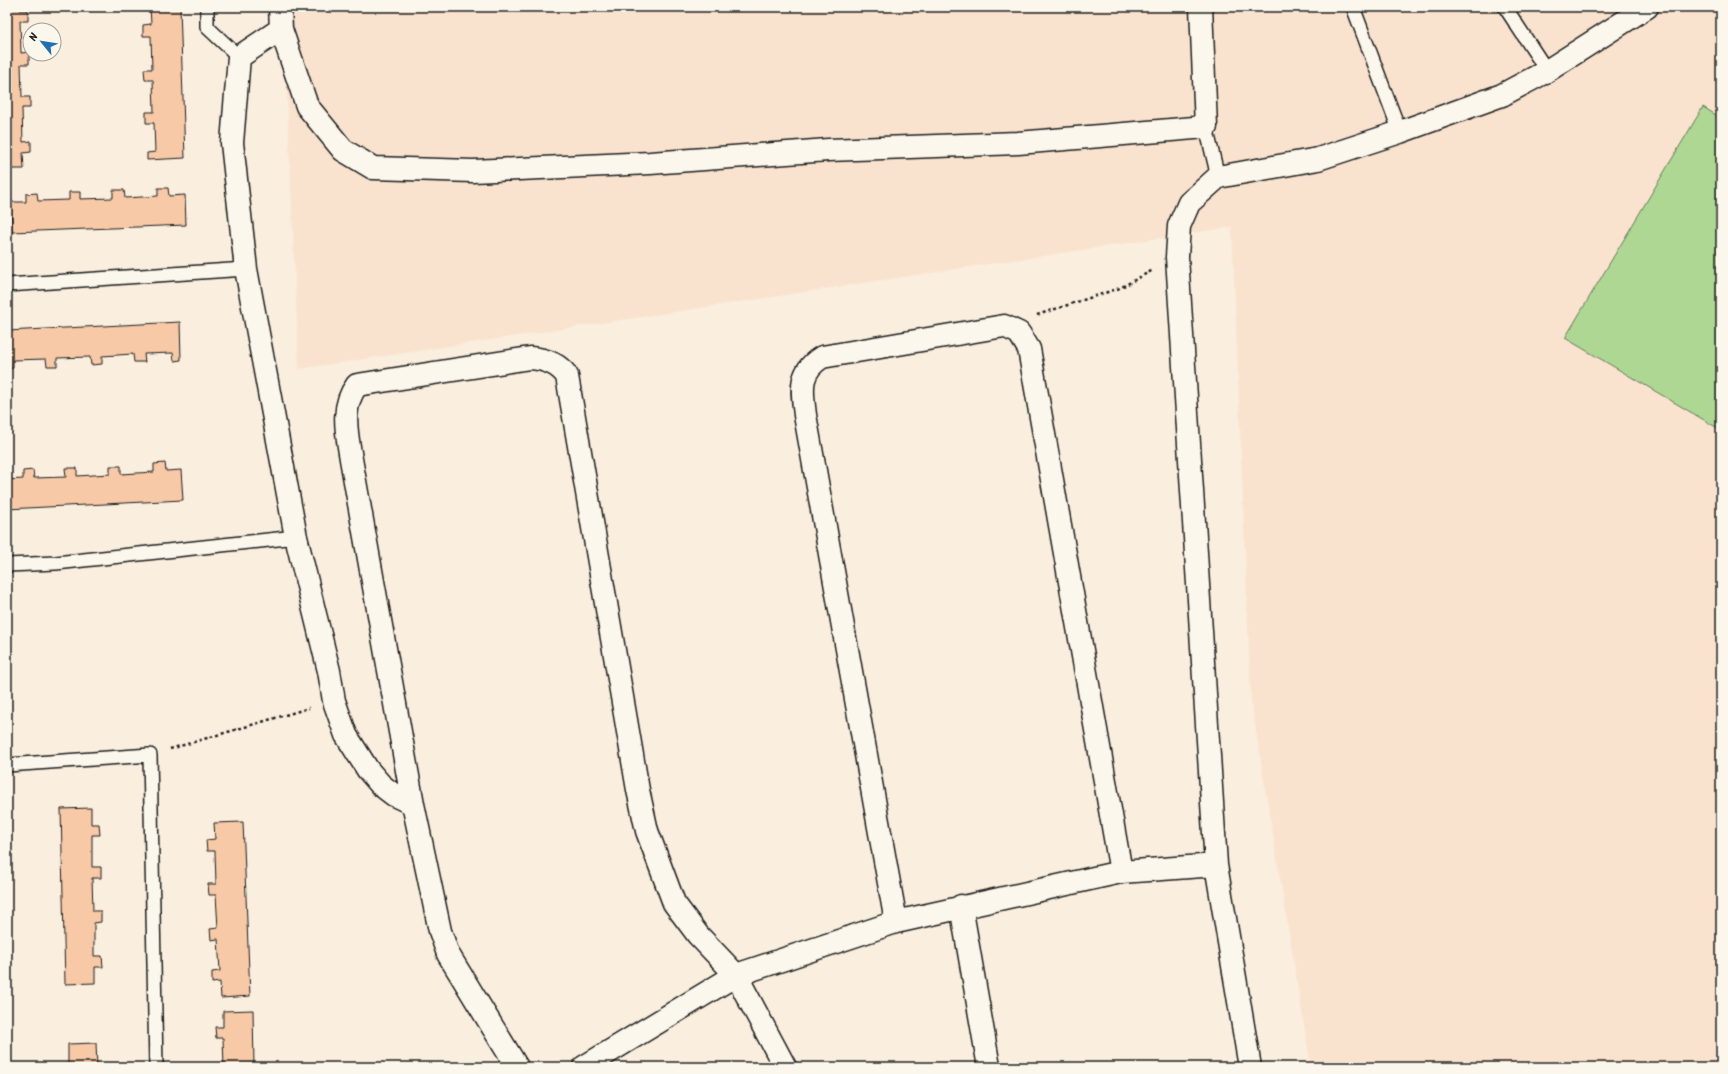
<svg xmlns="http://www.w3.org/2000/svg" width="1728" height="1074" viewBox="0 0 1728 1074" font-family="Kalam,sans-serif">
	<rect width="100%" height="100%" fill="#faeede"/>
	<filter id="ink" filterUnits="userSpaceOnUse"><feTurbulence type="fractalNoise" baseFrequency=".025" numOctaves="2"/><feDisplacementMap in="SourceGraphic" scale="8" xChannelSelector="R" yChannelSelector="G"/><feConvolveMatrix kernelMatrix="1 2 1 2 8 2 1 2 1" color-interpolation-filters="sRGB"/></filter>
	<g filter="url(#ink)">
		<!-- built -->
		<path fill="#f9e3ce" d="M 283,7 L 1721,7 L 1721,1067 L 1311,1067 L 1251,701 L 1232,227 L 299,369 Z"/>
		<!-- green -->
		<path fill="#aed794" stroke="#657a58" d="M 1703,107 L 1721,118 L 1721,430 L 1565,338 Z"/>
		<!-- building -->
		<path fill="#f7c9a7" stroke="#1c1c1c" d="M 7,7 L 20,7 L 20,10 L 28,10 L 28,21 L 20,21 L 21,53 L 29,52 L 29,64 L 21,64 L 22,97 L 30,97 L 30,108 L 22,108 L 23,142 L 31,141 L 31,152 L 23,153 L 24,169 L 7,169 Z
			M 150,7 L 180,7 L 185,158 L 147,160 L 147,153 L 155,152 L 154,123 L 146,123 L 146,112 L 154,112 L 153,80 L 145,80 L 144,69 L 152,69 L 151,36 L 143,36 L 143,25 L 151,24 Z
			M 158,188 L 168,188 L 169,196 L 185,195 L 186,225 L 12,232 L 11,202 L 26,202 L 26,194 L 37,193 L 38,201 L 69,200 L 69,192 L 80,192 L 80,199 L 113,198 L 113,190 L 124,190 L 125,198 L 158,196 Z
			M 180,322 L 181,360 L 174,361 L 173,353 L 144,354 L 145,362 L 134,362 L 133,354 L 102,356 L 102,364 L 91,365 L 90,357 L 57,358 L 57,366 L 47,366 L 46,359 L 13,360 L 13,368 L 7,369 L 7,331 Z
			M 165,463 L 166,471 L 181,470 L 183,500 L 7,509 L 7,480 L 23,479 L 23,471 L 33,470 L 34,478 L 66,477 L 65,468 L 77,468 L 77,476 L 110,474 L 110,466 L 121,466 L 121,474 L 154,472 L 154,464 Z
			M 91,808 L 91,824 L 99,824 L 100,835 L 92,835 L 92,867 L 101,867 L 101,878 L 92,878 L 93,911 L 101,911 L 101,922 L 94,923 L 94,956 L 102,956 L 103,967 L 95,967 L 95,983 L 65,984 L 61,809 Z
			M 243,822 L 250,996 L 221,998 L 220,982 L 212,983 L 212,972 L 220,971 L 218,939 L 211,940 L 210,929 L 218,928 L 216,895 L 209,895 L 208,884 L 216,884 L 215,851 L 207,851 L 206,840 L 215,839 L 214,823 Z
			M 253,1010 L 254,1067 L 224,1067 L 223,1038 L 216,1038 L 215,1027 L 223,1027 L 223,1011 Z
			M 96,1043 L 97,1067 L 68,1067 L 68,1044 Z"/>
		<g fill="none" stroke-linecap="round" stroke-linejoin="round">
			<!-- service casing -->
			<g stroke="#1c1c1c" stroke-width="16">
				<path id="service" d="M 207,7 L 207,27 L 239,57
					M 1353,7 L 1400,132
					M 1505,7 L 1547,71
					M 1206,127 L 1218,177
					M 7,285 L 246,269
					M 7,565 L 56,563 L 296,537
					M 7,765 L 150,755 L 156,1067"/>
			</g>
			<!-- minor casing -->
			<g stroke="#1c1c1c" stroke-width="25">
				<path id="minor" d="M 280,7 L 281,29 L 307,106 L 343,150 L 373,168 L 473,171 L 650,163 L 828,150 L 1018,143 L 1206,127 L 1201,7
					M 281,29 L 239,57 L 232,143 L 246,269 L 296,537 L 329,671 L 334,701 L 346,735 L 368,770 L 381,785 L 394,795 L 413,804
					M 961,906 L 989,1067
					M 896,922 L 805,415 C 802,390 798,372 822,357 L 1004,326 L 1019,333 L 1029,349 L 1121,872
					M 517,1067 L 448,954 L 440,931 L 413,804 L 351,459 C 347,434 340,407 357,385 L 530,358 C 545,359 558,363 567,376 L 638,790 L 647,831 L 674,903 L 698,935 L 736,975 L 785,1067
					M 584,1067 L 736,975 L 896,922 L 1121,872 L 1216,865
					M 1250,1067 L 1216,865 L 1177,257 L 1179,226 L 1189,203 L 1218,177 L 1318,159 L 1400,132 L 1502,95 L 1547,71 L 1647,7"/>
			</g>
			<!-- path -->
			<path stroke="#1c1c1c" stroke-width="2.5" stroke-dasharray="3 3" stroke-linecap="butt" d="M 1037,315 L 1120,288 L 1153,270
				M 170,749 L 309,708"/>
			<!-- service -->
			<use href="#service" stroke="#fbf7ec" stroke-width="13"/>
			<!-- minor -->
			<use href="#minor" stroke="#fbf7ec" stroke-width="22"/>
		</g>
	</g>
	<!-- margin -->
	<rect width="1728" height="1074" fill="none" stroke="#fbf7ec" stroke-width="24"/>
	<rect x="12" y="12" width="1704" height="1050" fill="none" stroke="#1c1c1c" stroke-width="1.5" filter="url(#ink)"/>
	<!-- north arrow -->
	<g transform="translate(42 42) rotate(300)"><circle r="19" fill="#fbf7ec" stroke="#a29f99"/>
	<path d="M0-3L7 15L0 10L-7 15Z" fill="#1f6fb2"/>
	<text y="-6" font-size="11" font-weight="bold" text-anchor="middle" fill="#1c1c1c">N</text>
	</g>
</svg>
